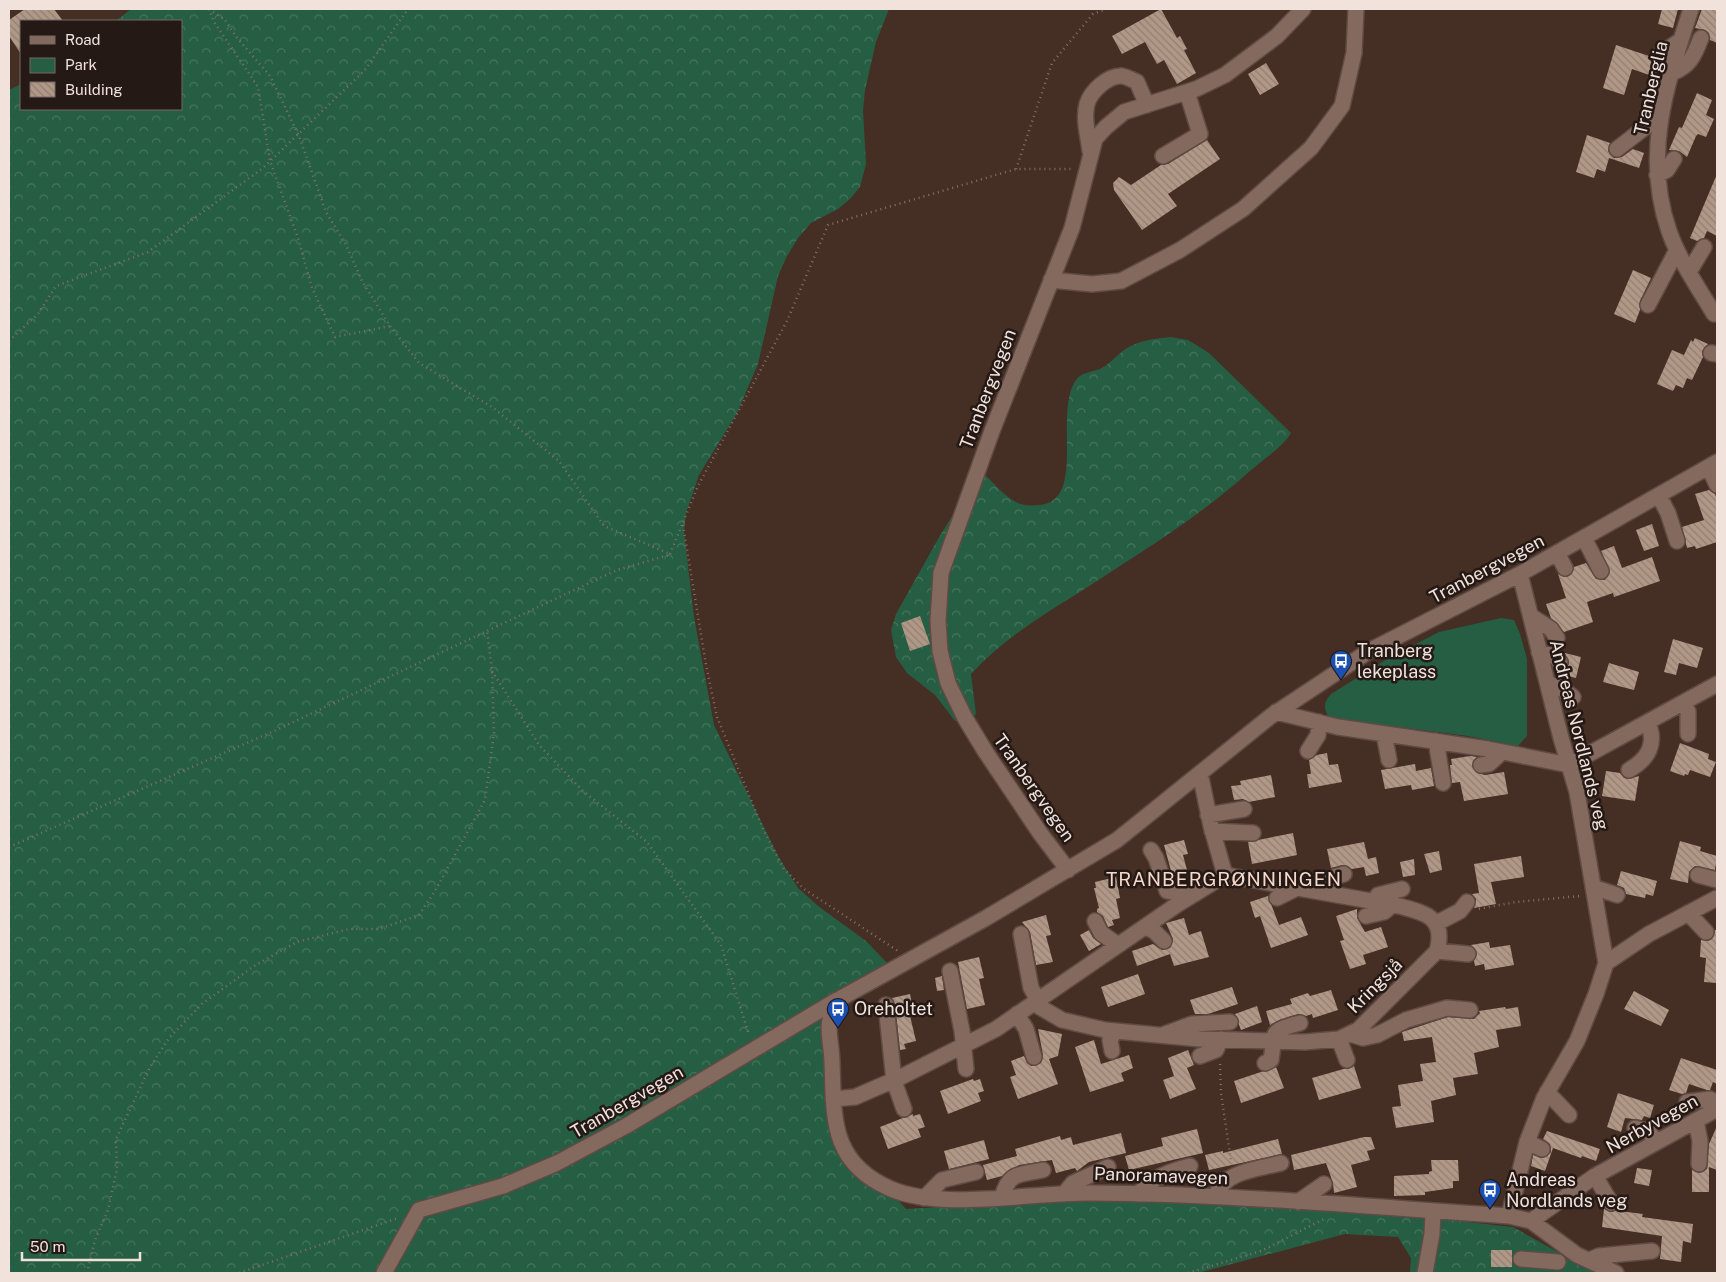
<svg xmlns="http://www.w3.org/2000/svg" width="1726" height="1282" viewBox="0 0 1726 1282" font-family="'Public Sans',sans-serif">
	<defs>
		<pattern id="forest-crowns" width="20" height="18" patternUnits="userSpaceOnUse" patternTransform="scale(1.25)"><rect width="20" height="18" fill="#265e43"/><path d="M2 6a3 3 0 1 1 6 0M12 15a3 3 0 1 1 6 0" fill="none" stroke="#46755e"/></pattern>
		<pattern id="building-back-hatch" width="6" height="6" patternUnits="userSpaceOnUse" patternTransform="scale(1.25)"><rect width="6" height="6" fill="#b09887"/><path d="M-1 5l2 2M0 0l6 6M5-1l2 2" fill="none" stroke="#917f72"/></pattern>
	</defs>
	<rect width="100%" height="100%" fill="#452e24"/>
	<!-- green -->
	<path fill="#265e43" d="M 1501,618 L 1514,620 L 1520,634 L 1527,659 L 1527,736 L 1518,746 L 1468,736 L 1337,719 L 1328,716 C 1323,707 1324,702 1331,694 L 1387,659 L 1439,632 Z"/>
	<!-- forest -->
	<path fill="url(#forest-crowns)" d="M 131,9 L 889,9 L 876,42 L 865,90 L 863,110 L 866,164 L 860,187 L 850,199 L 838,209 L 811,223 L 798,238 L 787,256 L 778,276 L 758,364 L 737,413 L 699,475 L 686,513 L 684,532 L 694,617 L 714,725 L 778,856 L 798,888 L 818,906 L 866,941 L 888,964 L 823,999 L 838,1134 L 906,1209 L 1031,1202 L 1220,1200 L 1412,1216 L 1513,1227 L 1590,1270 L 1629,1273 L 1410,1273 L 1411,1258 L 1398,1237 L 1345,1234 L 1198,1273 L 9,1273 L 9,90 L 21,84 L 21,109 L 181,109 L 181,21 L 116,21 Z
		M 1171,337 L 1188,340 L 1209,353 L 1291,433 C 1281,449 1264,458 1250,471 C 1198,518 1138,554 1080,592 C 1041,616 1002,640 971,674 L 976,714 L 970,719 L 955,721 L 935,695 L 907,673 L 896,657 L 891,630 L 896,614 L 938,539 L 980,471 C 991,479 1000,492 1011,499 C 1020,506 1029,506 1040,505 C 1087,500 1053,412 1076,380 C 1082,372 1092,372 1100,369 C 1109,365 1116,356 1124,350 C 1138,340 1154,339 1171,337 Z"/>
	<!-- building -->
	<path fill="url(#building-back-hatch)" d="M 25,9 L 54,9 L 63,21 L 21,21 L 21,54 L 9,36 L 9,20 Z
		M 1161,9 L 1177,38 L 1180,36 L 1187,49 L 1184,50 L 1196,73 L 1177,84 L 1164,60 L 1157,64 L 1145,42 L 1122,54 L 1112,36 Z
		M 1662,9 L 1678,9 L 1673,28 L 1658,24 Z
		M 1702,9 L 1717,9 L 1717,43 L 1710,40 L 1709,33 L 1705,30 L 1695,28 Z
		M 1616,45 L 1649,56 L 1654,64 L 1659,65 L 1655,77 L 1632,69 L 1624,95 L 1603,88 Z
		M 1266,63 L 1279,84 L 1260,95 L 1248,74 Z
		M 1697,93 L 1712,100 L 1706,115 L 1714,119 L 1706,137 L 1698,134 L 1696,136 L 1687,157 L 1679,151 L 1669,150 L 1679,127 L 1682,128 Z
		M 1587,135 L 1610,143 L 1608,151 L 1614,158 L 1622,157 L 1633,149 L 1644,153 L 1639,168 L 1609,158 L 1605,172 L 1597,169 L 1594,178 L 1576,172 Z
		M 1207,140 L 1220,159 L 1168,194 L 1177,206 L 1142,230 L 1114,190 L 1113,183 L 1119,177 L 1131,185 L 1161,165 L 1168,164 Z
		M 1717,174 L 1717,236 L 1707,231 L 1704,238 L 1697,241 L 1690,238 Z
		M 1633,270 L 1651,278 L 1640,301 L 1640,310 L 1635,323 L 1614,314 Z
		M 1695,338 L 1708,344 L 1702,351 L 1703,357 L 1692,380 L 1687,378 L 1683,388 L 1676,385 L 1673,391 L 1657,384 L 1672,350 L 1684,355 L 1691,340 L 1693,342 Z
		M 1709,490 L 1715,494 L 1717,499 L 1717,542 L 1696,549 L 1695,546 L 1687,548 L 1682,527 L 1704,520 L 1695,494 Z
		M 1652,524 L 1659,546 L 1644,551 L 1636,530 Z
		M 1614,546 L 1622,568 L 1652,557 L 1660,581 L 1614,597 L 1613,593 L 1587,602 L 1593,622 L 1564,632 L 1551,618 L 1546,604 L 1566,598 L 1558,574 L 1564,577 L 1569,576 L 1574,567 L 1586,563 L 1596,579 L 1605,580 L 1610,571 L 1601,551 Z
		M 920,616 L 930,644 L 910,651 L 901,623 Z
		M 1673,639 L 1703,648 L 1697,668 L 1679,663 L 1676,675 L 1664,672 Z
		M 1565,653 L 1581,657 L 1576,678 L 1560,674 L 1569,664 Z
		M 1609,663 L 1639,672 L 1634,690 L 1603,682 Z
		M 1680,743 L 1709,754 L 1708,759 L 1716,762 L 1710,777 L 1690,770 L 1688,775 L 1685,774 L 1684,776 L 1670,771 Z
		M 1327,753 L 1329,765 L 1338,764 L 1342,782 L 1309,788 L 1307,774 L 1311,774 L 1309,760 L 1317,755 Z
		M 1470,756 L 1477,757 L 1472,766 L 1477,773 L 1485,775 L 1504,772 L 1508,794 L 1464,801 L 1460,782 L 1452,783 L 1450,765 L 1452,765 L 1451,759 Z
		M 1415,764 L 1416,771 L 1431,768 L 1434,786 L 1412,790 L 1411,785 L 1385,789 L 1381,770 Z
		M 1606,771 L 1620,773 L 1624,778 L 1629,779 L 1639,776 L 1635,801 L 1602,796 Z
		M 1271,775 L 1275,797 L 1249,802 L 1243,799 L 1234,800 L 1231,786 L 1241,785 L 1240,781 Z
		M 1293,833 L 1297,855 L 1252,864 L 1248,842 Z
		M 1184,840 L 1188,854 L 1183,855 L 1188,874 L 1180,875 L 1181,881 L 1174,882 L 1164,845 Z
		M 1680,841 L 1701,847 L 1700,851 L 1717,856 L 1715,870 L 1695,866 L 1689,872 L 1688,883 L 1670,879 Z
		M 1364,842 L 1368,859 L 1376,857 L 1379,873 L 1366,876 L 1364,867 L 1352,869 L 1342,865 L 1331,868 L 1327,849 Z
		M 1439,851 L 1442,870 L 1430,873 L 1424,854 Z
		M 1521,856 L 1524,877 L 1491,882 L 1496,904 L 1474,908 L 1476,899 L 1472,894 L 1479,893 L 1474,864 Z
		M 1414,859 L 1415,875 L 1403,877 L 1400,862 Z
		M 1621,871 L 1657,881 L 1653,896 L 1646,894 L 1645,898 L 1626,894 L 1624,888 L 1617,885 Z
		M 1116,877 L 1120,898 L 1116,899 L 1120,918 L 1112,920 L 1114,925 L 1108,927 L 1103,916 L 1097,912 L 1097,909 L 1099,908 L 1094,888 L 1096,888 L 1095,882 Z
		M 1268,896 L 1279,925 L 1301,917 L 1308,935 L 1271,948 L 1260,916 L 1255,918 L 1250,902 Z
		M 1357,909 L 1357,918 L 1365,932 L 1381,927 L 1388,947 L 1363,955 L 1366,964 L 1350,969 L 1340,941 L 1344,940 L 1336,916 Z
		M 1046,915 L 1051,935 L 1046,936 L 1053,962 L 1036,965 L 1030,932 L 1022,922 Z
		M 1184,918 L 1189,935 L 1201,931 L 1209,957 L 1174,966 L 1170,954 L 1137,966 L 1132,951 L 1153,944 L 1162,950 L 1170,948 L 1173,939 L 1166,923 Z
		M 1089,930 L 1093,938 L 1101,944 L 1089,951 L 1080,935 Z
		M 1715,930 L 1717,930 L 1717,983 L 1704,982 L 1706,958 L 1700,957 L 1701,940 L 1708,941 L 1712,939 Z
		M 1489,942 L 1490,948 L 1510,945 L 1514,965 L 1485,970 L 1484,964 L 1475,966 L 1474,961 L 1477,954 L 1471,945 Z
		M 979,957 L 984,978 L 979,979 L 985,1005 L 967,1009 L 958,962 Z
		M 1138,974 L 1145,994 L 1108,1007 L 1101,987 Z
		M 942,976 L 944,990 L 937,991 L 935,978 Z
		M 1232,987 L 1238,1004 L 1208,1014 L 1195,1014 L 1190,1000 Z
		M 1331,990 L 1338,1010 L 1313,1018 L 1312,1014 L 1306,1016 L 1298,1014 L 1279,1020 L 1270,1025 L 1266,1011 L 1292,1004 L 1290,999 L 1308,993 L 1310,996 Z
		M 1634,991 L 1669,1010 L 1661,1026 L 1624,1009 Z
		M 910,994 L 914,1015 L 910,1016 L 916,1041 L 904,1044 L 906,1049 L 900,1050 L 895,1004 L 892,998 Z
		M 1257,1006 L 1262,1022 L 1241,1030 L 1235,1014 Z
		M 1505,1007 L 1506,1009 L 1518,1007 L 1521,1026 L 1496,1030 L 1499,1047 L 1474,1053 L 1478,1074 L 1453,1078 L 1456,1095 L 1431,1101 L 1434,1122 L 1396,1128 L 1392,1107 L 1401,1106 L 1398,1085 L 1423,1081 L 1420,1064 L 1436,1062 L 1432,1037 L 1404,1041 L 1402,1032 L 1448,1017 L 1474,1019 L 1480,1013 L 1479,1011 Z
		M 1038,1029 L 1062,1034 L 1058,1056 L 1049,1059 L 1058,1084 L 1018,1099 L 1010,1077 L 1016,1075 L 1011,1061 L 1024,1056 L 1027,1063 L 1031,1066 L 1041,1063 L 1043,1055 Z
		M 1094,1040 L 1101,1064 L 1129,1055 L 1133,1068 L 1121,1073 L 1124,1081 L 1090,1092 L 1075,1047 Z
		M 1188,1050 L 1194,1065 L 1187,1068 L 1196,1089 L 1170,1099 L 1163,1080 L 1174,1076 L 1168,1058 Z
		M 1681,1058 L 1717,1070 L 1717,1084 L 1713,1082 L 1710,1090 L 1707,1090 L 1689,1084 L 1686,1093 L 1682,1094 L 1669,1090 Z
		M 1354,1066 L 1361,1088 L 1319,1100 L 1312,1078 Z
		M 1276,1067 L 1284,1088 L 1241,1103 L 1234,1081 Z
		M 973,1079 L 974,1081 L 980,1079 L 984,1091 L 978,1093 L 981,1101 L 948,1114 L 940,1091 Z
		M 1618,1093 L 1654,1105 L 1650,1118 L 1644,1116 L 1642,1120 L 1625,1118 L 1621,1132 L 1607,1127 Z
		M 913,1114 L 913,1116 L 920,1114 L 925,1127 L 918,1129 L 921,1137 L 888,1149 L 880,1127 Z
		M 1717,1126 L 1717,1170 L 1709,1167 L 1709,1192 L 1692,1192 L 1692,1170 L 1699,1173 L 1707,1169 L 1709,1144 Z
		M 1197,1129 L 1203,1153 L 1129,1170 L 1125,1156 L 1163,1146 L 1161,1138 Z
		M 1547,1131 L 1600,1149 L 1596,1161 L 1582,1156 L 1581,1158 L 1553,1148 L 1545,1171 L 1531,1166 L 1533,1155 L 1543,1158 L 1551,1152 L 1550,1144 L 1543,1139 Z
		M 1121,1133 L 1126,1153 L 1089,1162 L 1077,1171 L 1075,1168 L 1056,1173 L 1052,1160 L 1019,1165 L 1002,1176 L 987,1180 L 983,1165 L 1017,1156 L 1015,1149 L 1060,1136 L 1061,1140 L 1071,1137 L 1073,1145 Z
		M 1364,1137 L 1371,1137 L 1375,1149 L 1367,1151 L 1370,1160 L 1351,1165 L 1357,1187 L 1334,1193 L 1333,1183 L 1326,1163 L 1294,1170 L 1291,1155 Z
		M 1278,1139 L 1282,1154 L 1209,1170 L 1205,1155 L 1223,1151 L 1223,1153 Z
		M 984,1140 L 989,1159 L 949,1169 L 944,1151 Z
		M 1431,1160 L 1458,1160 L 1459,1181 L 1453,1181 L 1453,1188 L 1425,1192 L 1425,1195 L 1394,1196 L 1394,1176 L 1429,1174 L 1429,1172 L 1432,1171 Z
		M 1637,1168 L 1652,1170 L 1649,1186 L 1634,1183 Z
		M 1604,1209 L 1612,1212 L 1620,1209 L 1619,1211 L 1643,1214 L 1642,1217 L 1693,1224 L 1691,1243 L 1683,1241 L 1681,1262 L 1660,1259 L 1662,1236 L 1602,1227 Z
		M 1491,1250 L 1512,1250 L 1512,1267 L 1491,1267 Z"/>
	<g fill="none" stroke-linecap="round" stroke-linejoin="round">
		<!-- minor casing -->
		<g stroke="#5f4b43" stroke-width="18">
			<path id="minor" d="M 1691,9 C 1667,83 1642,153 1669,231 C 1679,260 1698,287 1714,314
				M 1658,56 L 1681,40
				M 1672,73 C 1690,66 1694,56 1701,38
				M 1617,149 L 1648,125 L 1659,121
				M 1090,151 C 1088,136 1083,118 1087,104 C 1091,91 1108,75 1122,76 C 1127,77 1133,80 1137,82 L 1147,105
				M 1163,156 L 1200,134 L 1187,92
				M 1657,175 L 1667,170 L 1674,159
				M 1689,272 L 1704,247
				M 1051,280 L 1092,284 L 1121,281 L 1180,250 L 1243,209 L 1311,148 L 1342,106 L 1354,53 L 1356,9
				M 1648,305 L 1677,250
				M 1711,353 L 1717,354
				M 1709,468 L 1717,485
				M 1659,496 L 1668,513 L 1677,541
				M 1584,538 L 1601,571
				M 1557,553 L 1565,568
				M 1531,616 L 1551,629 L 1557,638
				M 1539,652 L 1554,656 L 1560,662
				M 1548,685 L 1558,686 L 1573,697
				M 1683,704 L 1688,711 L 1688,734
				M 1276,712 L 1338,727 L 1488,749 L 1569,765 L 1717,684
				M 1384,734 L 1389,760
				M 1436,741 L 1443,783
				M 1308,751 L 1318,735 L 1319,722
				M 1481,765 L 1489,764 L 1502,752
				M 1629,770 C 1648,759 1657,744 1648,723
				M 1200,773 L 1211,826 L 1225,875
				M 1208,815 L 1244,809
				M 1212,831 L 1253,833
				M 1151,850 L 1156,858 L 1167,891 L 1195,894
				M 1068,870 L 1040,833 L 985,751 L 965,718 L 948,683 L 940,651 L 938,621 L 941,573 L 992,431 L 1072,228 L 1095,139 L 1106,127 L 1124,112 L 1196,89 L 1225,75 L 1277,36 L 1303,9
				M 1698,875 L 1717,880
				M 1593,887 L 1617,895
				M 1277,898 L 1295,889 L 1344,874
				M 1374,902 L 1378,895 L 1402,889
				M 1688,913 L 1706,932
				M 1366,916 L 1384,912 L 1392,905
				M 1095,921 L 1101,933 L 1118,945
				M 1437,923 L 1460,911 L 1467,902
				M 1145,927 L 1154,931 L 1164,941
				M 1021,934 L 1031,988 L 1038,1000
				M 1437,951 L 1468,954
				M 1606,963 L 1649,934 L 1717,898
				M 950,971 L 962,1031 L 966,1069
				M 1033,1003 L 1062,1020 L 1105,1030 L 1200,1039 L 1305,1042 L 1339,1039 L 1358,1030 L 1437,951 C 1446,917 1425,913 1399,906 L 1225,875
				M 886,1005 L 894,1081 L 904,1109
				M 1017,1014 L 1026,1029 L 1034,1057
				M 1165,1034 L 1192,1024 L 1230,1022
				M 1350,1034 L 1363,1038 L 1377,1035 L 1406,1020 L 1447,1008 L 1470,1010
				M 1339,1039 L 1347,1060
				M 1112,1051 L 1110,1040 L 1115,1031
				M 1200,1056 L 1216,1050 L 1221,1039
				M 1265,1063 L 1271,1060 C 1276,1033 1267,1031 1300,1023
				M 1547,1092 L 1569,1115
				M 833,1099 L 855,1097 L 901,1077 L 996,1029 L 1178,904 L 1225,875
				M 1687,1102 L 1710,1099 L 1717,1103
				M 1696,1121 L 1700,1141 L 1699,1164
				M 1635,1128 L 1648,1131 L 1657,1142
				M 1527,1142 L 1542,1149
				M 1595,1176 L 1611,1203
				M 1064,1194 L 1073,1183 L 1108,1167
				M 1138,1194 C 1152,1178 1170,1171 1190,1166
				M 1216,1196 C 1223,1171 1259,1169 1281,1163
				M 1002,1197 C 1009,1171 1020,1175 1043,1170
				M 924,1198 L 942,1180 L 976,1172
				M 1298,1202 L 1324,1184
				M 1509,1216 L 1527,1142 L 1544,1098 L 1577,1041 L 1596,994 L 1606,963 L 1577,792 L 1561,738 L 1520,574
				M 1531,1221 L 1595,1176 L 1717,1109
				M 1521,1259 L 1558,1262
				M 1589,1260 L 1599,1256 L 1652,1251
				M 384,1273 L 419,1210 L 503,1186 L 557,1163 L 626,1126 L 837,1000
				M 1425,1273 L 1432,1234 L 1433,1211
				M 1616,1273 L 1577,1255 L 1531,1221 L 1509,1216 C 1371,1207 1232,1194 1092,1193 C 1034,1192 943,1211 891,1189 C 830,1163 834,1118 832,1062 C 831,1033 822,1024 841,998 L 986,918 L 1117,840 L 1271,716 L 1369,651 L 1520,574 L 1717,462"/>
		</g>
		<!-- path -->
		<path stroke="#847067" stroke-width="2.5" stroke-dasharray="1 4" stroke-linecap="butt" d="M 209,9 L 225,20 L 238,39 L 270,76 L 299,136 L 326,212 L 346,245 L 362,281 L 390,326 L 419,363 L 492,407 L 559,461 L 604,526 L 670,554
			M 209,9 L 214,22 L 258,87 L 270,161 L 298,238 L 312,288 L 335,337 L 390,326
			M 1016,169 L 1052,63 L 1093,14 L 1106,9
			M 9,341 L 38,314 L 56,286 L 148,252 L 263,168 L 365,70 L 408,9
			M 683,525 L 706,665 L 717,717 L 763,829 L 784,869 L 804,889 L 898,951
			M 670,554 L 698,486 L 787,321 L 828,225 L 1016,169 L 1073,169
			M 492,671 L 539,745 L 583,791 L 647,842 L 721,945 L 749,1035
			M 9,847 L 274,731 L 617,570 L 669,555
			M 1479,909 L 1516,902 L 1580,896
			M 1220,1064 L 1221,1093 L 1231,1161
			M 87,1273 L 95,1240 L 108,1210 L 117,1169 L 116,1139 L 150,1067 L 169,1038 L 202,1004 L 254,966 L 297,942 L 349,929 L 379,929 L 419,915 L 435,891 L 485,800 L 494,733 L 492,671 L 487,631
			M 239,1273 L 398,1218
			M 1188,1273 L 1261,1251 L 1324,1219"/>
		<!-- minor -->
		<use href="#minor" stroke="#84695f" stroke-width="15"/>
	</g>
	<!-- icons -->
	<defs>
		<g id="bus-pin" transform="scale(1.125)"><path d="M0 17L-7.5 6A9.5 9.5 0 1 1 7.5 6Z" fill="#1a4fb4" stroke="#241915"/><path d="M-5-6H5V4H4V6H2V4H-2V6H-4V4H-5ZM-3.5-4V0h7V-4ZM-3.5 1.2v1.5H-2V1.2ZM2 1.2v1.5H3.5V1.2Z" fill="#fff"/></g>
	</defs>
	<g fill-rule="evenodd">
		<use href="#bus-pin" x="1341" y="661"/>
		<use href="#bus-pin" x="838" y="1009"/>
		<use href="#bus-pin" x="1490" y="1190"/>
	</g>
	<g text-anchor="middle" stroke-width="5" stroke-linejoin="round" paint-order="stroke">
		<!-- street labels -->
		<g font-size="18" fill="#f2e2dc" stroke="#241915">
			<text transform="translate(1651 88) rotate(-77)" y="6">Tranberglia</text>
			<text transform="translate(988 389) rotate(-69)" y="6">Tranbergvegen</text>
			<text transform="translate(1487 569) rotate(-28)" y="6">Tranbergvegen</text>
			<text transform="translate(1579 735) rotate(76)" y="6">Andreas Nordlands veg</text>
			<text transform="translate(1034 788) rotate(55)" y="6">Tranbergvegen</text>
			<text transform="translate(1375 986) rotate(-45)" y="6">Kringsjå</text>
			<text transform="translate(627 1102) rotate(-30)" y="6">Tranbergvegen</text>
			<text transform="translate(1652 1124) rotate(-29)" y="6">Nerbyvegen</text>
			<text transform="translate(1161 1176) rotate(2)" y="6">Panoramavegen</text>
		</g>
		<!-- poi labels -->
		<g font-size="18" fill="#f2e2dc" stroke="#241915" text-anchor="start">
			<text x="1357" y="657">Tranberg<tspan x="1357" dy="21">lekeplass</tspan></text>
			<text x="854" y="1015">Oreholtet</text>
			<text x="1506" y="1186">Andreas<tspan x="1506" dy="21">Nordlands veg</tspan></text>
		</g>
		<!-- neighbourhood labels -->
		<g font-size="19" letter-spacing="1" fill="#f7d9cc" stroke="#241915">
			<text x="1224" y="886">TRANBERGRØNNINGEN</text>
		</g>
	</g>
	<!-- border -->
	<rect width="1726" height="1282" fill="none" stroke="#f2e2dc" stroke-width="20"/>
	<!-- legend -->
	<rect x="20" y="20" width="162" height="90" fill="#241915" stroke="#766965"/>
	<rect x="30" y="36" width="25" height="8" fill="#84695f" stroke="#766965"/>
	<text x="65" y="45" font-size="15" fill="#f2e2dc">Road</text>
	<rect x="30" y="58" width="25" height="15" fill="#265e43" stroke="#766965"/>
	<text x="65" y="70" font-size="15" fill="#f2e2dc">Park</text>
	<rect x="30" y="82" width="25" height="15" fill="url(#building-back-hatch)" stroke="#766965"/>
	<text x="65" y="95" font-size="15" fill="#f2e2dc">Building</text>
	<!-- scale -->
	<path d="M22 1252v8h118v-8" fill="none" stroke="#f2e2dc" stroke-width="2.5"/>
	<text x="30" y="1252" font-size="15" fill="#f2e2dc" stroke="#241915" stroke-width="4" paint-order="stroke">50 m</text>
</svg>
